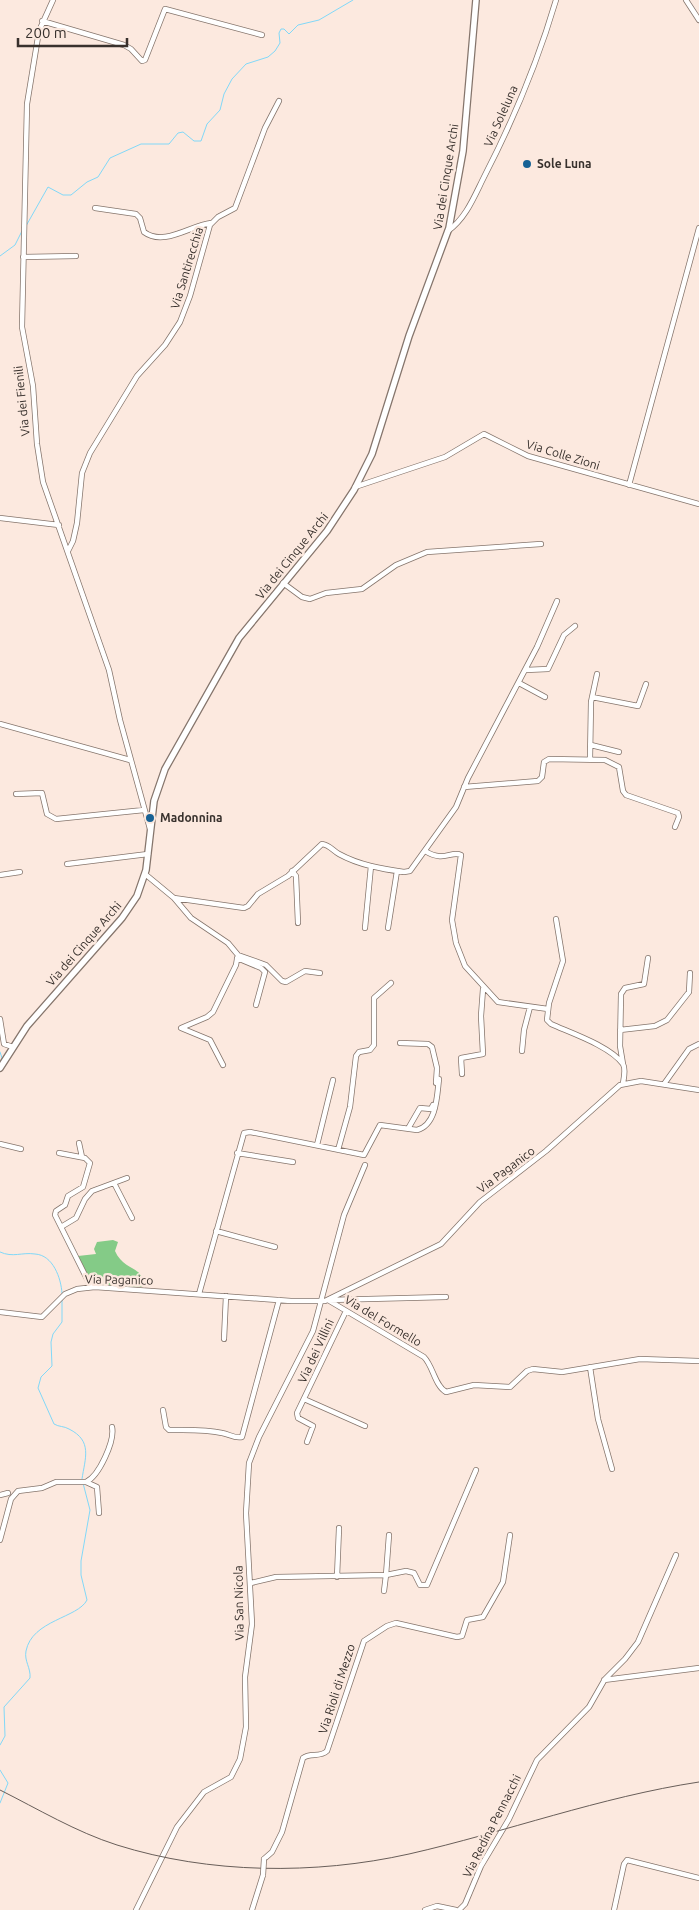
<svg xmlns="http://www.w3.org/2000/svg" width="699" height="1910" viewBox="0 0 699 1910" font-family="Ubuntu,sans-serif">
	<rect width="100%" height="100%" fill="#fce9df"/>
	<!-- forest -->
	<path fill="#84cb87" d="M 113,1240 L 118,1242 L 115,1251 C 124,1272 146,1266 143,1287 L 92,1285 L 78,1256 L 96,1254 L 94,1249 L 97,1242 Z"/>
	<g fill="none" stroke-linecap="round" stroke-linejoin="round">
		<!-- stream -->
		<path stroke="#81d8f8" stroke-width="1" d="M 26,226 L 48,187 L 63,195 L 71,195 L 87,182 L 98,177 L 110,158 L 141,144 L 169,144 L 178,133 L 183,132 L 194,141 L 201,141 L 207,124 L 220,110 L 224,94 L 232,79 L 246,64 L 268,57 L 275,51 L 280,43 L 279,33 L 281,29 L 284,29 L 289,34 L 298,25 L 319,20 L 353,0
			M 0,256 L 15,245 L 22,231
			M 0,1052 L 2,1058 L 0,1063
			M 0,1252 C 13,1258 22,1252 35,1254 C 53,1255 61,1278 62,1293
			M 62,1300 L 62,1322 L 53,1334 L 51,1342 L 52,1366 L 41,1377 L 38,1388 L 54,1424 C 59,1427 64,1426 69,1429 C 93,1441 85,1458 82,1479
			M 0,1745 L 5,1736 L 4,1707 L 30,1678 C 31,1668 24,1661 26,1651 C 32,1620 78,1618 87,1600 L 81,1575 L 81,1561 L 90,1510 L 83,1483
			M 0,1770 L 8,1783 L 0,1803"/>
		<!-- minor casing -->
		<g stroke="#85756c" stroke-width="6">
			<path id="minor" d="M 53,0 L 39,31 L 27,104 L 22,327 L 33,386 L 37,444 L 43,482 L 109,670 L 120,720 L 150,829
				M 686,0 L 699,20
				M 42,21 L 124,45 L 131,49 L 142,61 L 145,60 L 165,9 L 262,35
				M 95,208 L 136,214 L 140,218 L 144,232 C 164,247 191,225 211,223
				M 448,231 C 466,218 474,197 484,177 C 513,121 538,61 556,0
				M 23,257 L 76,256
				M 629,485 L 699,228
				M 355,487 L 445,457 L 484,434 L 528,456 L 699,504
				M 0,518 L 59,525
				M 68,551 L 73,541 L 77,523 L 82,473 L 90,453 L 137,376 L 165,345 L 180,322 L 190,296 L 210,225 L 218,217 L 235,208 L 265,128 L 279,101
				M 283,583 L 302,597 L 310,599 L 326,593 L 362,589 L 396,565 L 427,552 L 541,544
				M 526,670 L 548,669 L 564,635 L 575,626
				M 519,683 L 545,697
				M 592,697 L 638,706 L 646,684
				M 0,724 L 130,760
				M 591,745 L 619,752
				M 590,759 L 591,702 L 597,674
				M 464,787 L 538,781 L 542,777 L 544,762 L 549,759 L 605,760 L 619,767 L 623,791 L 626,795 L 678,813 L 679,817 L 675,827
				M 16,794 L 42,793 L 47,814 L 56,819 L 144,810
				M 425,851 C 445,863 451,850 461,855 L 452,920 L 456,943 L 465,966 L 498,1002 L 548,1009
				M 67,864 L 148,854
				M 292,871 L 296,876 L 298,923
				M 145,874 L 174,898 L 244,908 L 248,906 L 258,894 L 288,876 L 322,844 C 330,845 333,851 339,854 C 359,865 382,869 404,872 L 410,871 L 456,807 L 468,778 L 537,647 L 557,601
				M 0,875 L 20,872
				M 174,898 L 191,918 L 228,943 L 238,955 L 266,965 L 282,981 L 286,982 L 305,971 L 320,973
				M 556,919 L 563,961 L 549,1003 L 547,1020 L 551,1024 C 571,1033 610,1046 623,1064 C 626,1069 624,1077 623,1083
				M 365,928 L 371,866
				M 388,928 L 397,871
				M 237,958 L 261,968 L 265,972 L 256,1005
				M 0,1019 L 4,1044 L 13,1047
				M 620,1030 L 655,1026 L 667,1020 L 689,992 L 690,973
				M 400,1043 L 428,1044 L 432,1047 L 437,1068 L 436,1083
				M 522,1051 L 524,1030 L 530,1007
				M 623,1064 L 620,1046 L 621,994 L 625,988 L 644,984 L 648,958
				M 223,1065 L 210,1040 L 181,1028 L 207,1017 L 213,1012 L 236,965 L 237,959
				M 462,1074 L 461,1058 L 483,1054 L 481,1016 L 483,989
				M 664,1084 L 689,1049 L 699,1044
				M 409,1127 L 420,1108 L 431,1109 L 433,1105
				M 79,1143 L 82,1157
				M 0,1144 L 21,1149
				M 317,1145 L 333,1080
				M 338,1150 L 350,1107 L 356,1056 L 359,1052 L 370,1050 L 374,1045 L 374,998 L 391,983
				M 59,1153 L 85,1158 L 90,1163 L 83,1187 L 68,1196 L 65,1205 L 56,1211 L 55,1215 L 91,1287
				M 237,1153 L 293,1162
				M 114,1183 L 132,1218
				M 61,1227 L 76,1218 L 85,1199 L 92,1191 L 127,1178
				M 216,1231 L 275,1247
				M 199,1294 L 244,1133 L 250,1132 L 364,1155 L 380,1125 L 417,1130 C 437,1125 437,1095 439,1079
				M 328,1300 L 424,1357 C 433,1366 435,1386 446,1392 L 474,1385 L 510,1387 L 527,1371 L 533,1369 L 562,1372 L 640,1359 L 699,1361
				M 329,1300 L 446,1297
				M 0,1312 L 42,1317 L 65,1294 L 77,1289 L 95,1287 L 291,1301 L 325,1301 L 441,1244 L 480,1202 L 546,1151 L 620,1085 L 641,1081 L 699,1090
				M 224,1339 L 226,1296
				M 590,1367 L 598,1419 L 612,1469
				M 304,1399 L 365,1426
				M 163,1410 L 166,1427 L 169,1430 C 186,1430 205,1429 222,1433 C 229,1434 235,1439 242,1437 L 279,1300
				M 307,1442 L 313,1426 L 298,1418 L 297,1413 L 346,1311
				M 86,1482 C 99,1476 115,1441 112,1427
				M 0,1495 L 8,1493
				M 0,1540 L 11,1499 L 18,1491 L 42,1488 L 56,1482 L 86,1482 L 97,1487 L 99,1513
				M 337,1577 L 339,1528
				M 251,1583 L 276,1577 L 386,1575 L 389,1535
				M 384,1591 L 386,1575 L 406,1571 L 414,1573 L 420,1585 L 427,1585 L 476,1470
				M 604,1680 L 699,1668
				M 264,1859 L 272,1852 L 282,1832 L 303,1758 C 310,1752 320,1758 327,1751 L 364,1641 L 387,1626 L 396,1623 L 457,1637 L 462,1636 L 467,1620 L 483,1617 L 503,1582 L 510,1535
				M 136,1910 L 177,1827 L 204,1792 L 231,1777 L 240,1759 L 246,1727 L 245,1677 L 252,1624 L 246,1513 L 249,1463 L 259,1437 L 313,1331 L 344,1215 L 365,1165
				M 252,1910 L 263,1875
				M 425,1910 L 437,1906 L 456,1910
				M 459,1910 L 465,1904 L 481,1866 L 509,1819 L 537,1760 L 589,1707 L 605,1679 L 625,1659 L 638,1642 L 676,1555
				M 614,1910 L 624,1864 L 627,1860 L 699,1878"/>
		</g>
		<!-- major casing -->
		<g stroke="#85756c" stroke-width="8">
			<path id="major" d="M 0,1068 L 27,1026 L 122,918 L 137,896 L 146,870 L 154,801 L 165,769 L 239,638 L 327,531 L 354,490 L 372,454 L 409,336 L 449,228 L 463,151 L 476,0"/>
		</g>
		<!-- minor -->
		<use href="#minor" stroke="#fff" stroke-width="4.5"/>
		<!-- major -->
		<use href="#major" stroke="#fff" stroke-width="5.5"/>
		<!-- rail -->
		<path stroke="#685e59" stroke-width="1" d="M 0,1790 C 38,1809 76,1832 117,1845 C 209,1874 315,1875 409,1854 C 506,1832 600,1797 699,1782"/>
		<!-- minor-bridge casing -->
		<g stroke="#85756c" stroke-width="6" stroke-linecap="butt">
			<path id="minor-bridge" d="M 263,1875 L 264,1859"/>
		</g>
		<!-- minor-bridge -->
		<use href="#minor-bridge" stroke="#fff" stroke-width="4.5"/>
	</g>
	<!-- markers -->
	<g fill="#176295" stroke="#fce9df" stroke-width="2">
		<circle cx="527" cy="164" r="5"/>
		<circle cx="150" cy="818" r="5"/>
	</g>
	<g text-anchor="middle" stroke-width="5" stroke-linejoin="round" paint-order="stroke">
		<!-- street labels -->
		<g font-size="12" fill="#38312d" stroke="#fce9df">
			<text transform="translate(501 116) rotate(-66)" y="4">Via Soleluna</text>
			<text transform="translate(446 177) rotate(-81)" y="4">Via dei Cinque Archi</text>
			<text transform="translate(187 268) rotate(-73)" y="4">Via Santirecchia</text>
			<text transform="translate(22 401) rotate(-96)" y="4">Via dei Fienili</text>
			<text transform="translate(563 455) rotate(17)" y="4">Via Colle Zioni</text>
			<text transform="translate(292 556) rotate(-51)" y="4">Via dei Cinque Archi</text>
			<text transform="translate(84 944) rotate(-49)" y="4">Via dei Cinque Archi</text>
			<text transform="translate(506 1170) rotate(-37)" y="4">Via Paganico</text>
			<text transform="translate(119 1280) rotate(1)" y="4">Via Paganico</text>
			<text transform="translate(383 1321) rotate(31)" y="4">Via del Formello</text>
			<text transform="translate(316 1351) rotate(-65)" y="4">Via dei Villini</text>
			<text transform="translate(239 1603) rotate(-91)" y="4">Via San Nicola</text>
			<text transform="translate(337 1689) rotate(-72)" y="4">Via Rioli di Mezzo</text>
			<text transform="translate(492 1826) rotate(-63)" y="4">Via Redina Pennacchi</text>
		</g>
		<!-- poi labels -->
		<g font-size="12" font-weight="bold" fill="#38312d" stroke="#fce9df" text-anchor="start">
			<text x="537" y="168">Sole Luna</text>
			<text x="160" y="822">Madonnina</text>
		</g>
	</g>
	<!-- scale -->
	<path d="M18 38v8h109v-8" fill="none" stroke="#38312d" stroke-width="2.5"/>
	<text x="25" y="38" font-size="15" fill="#38312d" stroke="#fce9df" stroke-width="4" paint-order="stroke">200 m</text>
</svg>
